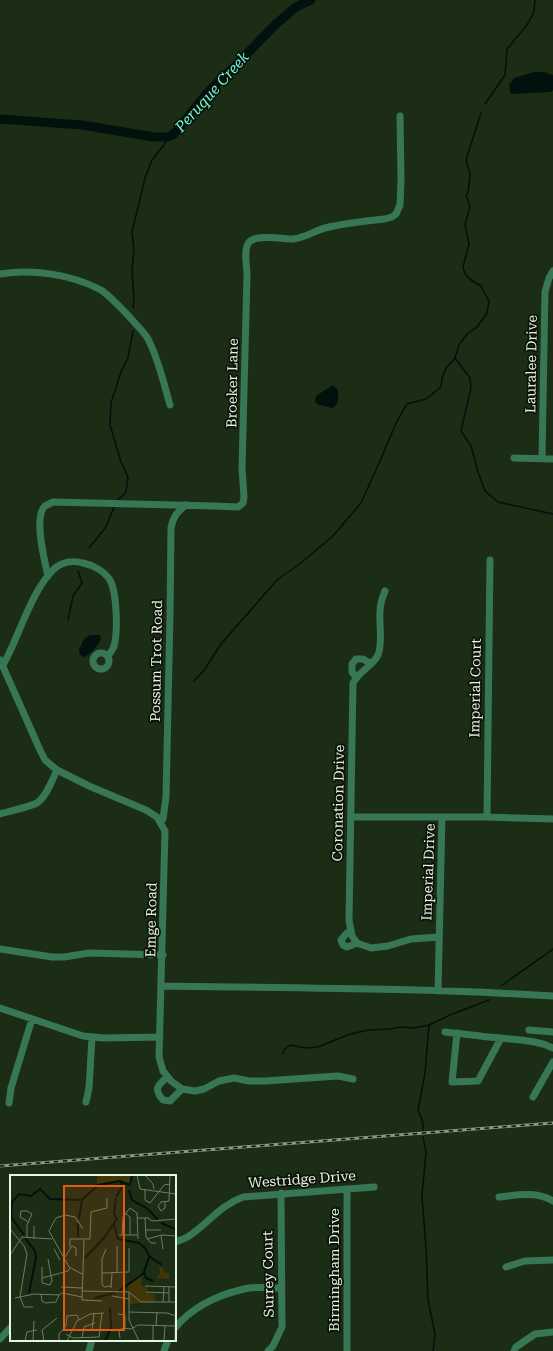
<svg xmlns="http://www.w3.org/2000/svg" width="553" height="1351" viewBox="0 0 553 1351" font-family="'Roboto Serif',serif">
	<rect width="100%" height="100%" fill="#1b2d14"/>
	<!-- water -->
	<path fill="#01110d" d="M 534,72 L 543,72 L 553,75 L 553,90 L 551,92 L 511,94 L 509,85 L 514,78 Z
		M 333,385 L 338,390 L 338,402 L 333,408 L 319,405 L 315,402 L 316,396 Z
		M 90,635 L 100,635 L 101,640 L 92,652 L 85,657 L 80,655 L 79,650 L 84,639 Z"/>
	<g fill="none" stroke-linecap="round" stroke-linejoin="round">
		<!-- stream -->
		<path stroke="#01110d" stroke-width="1.5" d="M 485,104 L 505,75 L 507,49 L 527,25 L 534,12 L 535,0
			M 133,308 L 134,300 L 132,270 L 134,250 L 132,232 L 145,178 L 152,160 L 164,145 L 168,137
			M 455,358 L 470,378 L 471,388 L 461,431 L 471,446 L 478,472 L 485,491 L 498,502 L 553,514
			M 118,500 L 126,492 L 128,477 L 121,462 L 110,425 L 111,403 L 121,372 L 128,358 L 133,331
			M 89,548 L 106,527 L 114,507
			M 68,620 L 73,596 L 82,583 L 78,571
			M 194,681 L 205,669 L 221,644 L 277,580 L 302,562 L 333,536 L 361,503 L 380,461 L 396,423 L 407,404 L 426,399 L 441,387 L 442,378 L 446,368 L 455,358 L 459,345 L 467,334 L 477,327 L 487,313 L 489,301 L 481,286 L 471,280 L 465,274 L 463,267 L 469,244 L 465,224 L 470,207 L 466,195 L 468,193 L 470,174 L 466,160 L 481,113
			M 501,986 L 553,949
			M 283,1054 L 285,1049 L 290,1045 L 305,1048 L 318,1047 L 350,1034 L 369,1030 L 390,1029 L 400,1027 L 414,1028 L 429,1025 L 450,1015 L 489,1000
			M 423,1130 L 423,1123 L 418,1110 L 425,1073 L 429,1025
			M 423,1137 L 426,1152 L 422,1196 L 426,1247 L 428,1300 L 435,1334 L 433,1351"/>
		<!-- river -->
		<path stroke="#01110d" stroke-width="9" d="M 0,119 L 82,125 L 154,137 L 168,137 L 174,134 L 207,93 L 236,65 L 276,24 L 296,7 L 311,0"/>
		<!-- minor -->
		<path stroke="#387755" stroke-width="7" d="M 0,274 C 33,269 71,274 101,290 C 109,295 128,315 134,322 C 139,328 146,334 149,341 C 159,361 164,384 170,405
			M 514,458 L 553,459
			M 542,458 L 545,292 L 549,278 L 553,271
			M 48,576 C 45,562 33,517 45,506 C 47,505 51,503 53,502 L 214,506 L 238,507 L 243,503 L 244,497 L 242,468 L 247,275 C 247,266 243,250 249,242 C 256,234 283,239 293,239 C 305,238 314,231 325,228 C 345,223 365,221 385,219 L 392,217 L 396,214 L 400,205 L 401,180 L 400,116
			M 385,591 C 382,598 380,604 380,612 C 379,626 383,642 378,655 C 373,666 360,670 353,683 L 349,920 L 352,936 L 357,943 L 371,948 L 388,946 L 411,939 L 439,937
			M93 661a8 8 0 1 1 16 0a8 8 0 1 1-16 0Z
			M 0,660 L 40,750 L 45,760 L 57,770 L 89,786 L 146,810 L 157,817 L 165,831 L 159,1057 L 163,1071 L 171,1081 L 182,1089 L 195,1091 L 204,1089 L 219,1081 L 234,1078 L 249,1081 L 265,1081 L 338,1076 L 353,1079
			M 3,665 C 19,637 31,591 54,569 C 62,562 73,560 83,563 C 93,565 104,571 110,580 C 117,593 118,632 114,646 C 113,650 110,653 108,656
			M 356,677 L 352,672 L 352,664 L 356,659 L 363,659 L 371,664
			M 0,814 C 10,811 29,807 37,803 C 47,796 52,780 57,770
			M 351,817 L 487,817 L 553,819
			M 487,817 L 490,560
			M 160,822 L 163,819 L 166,797 L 170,615 L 171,528 C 173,517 177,512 186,505
			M 351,930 L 346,934 L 341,940 L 343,945 L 347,947 L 357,943
			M 0,949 L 52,957 L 64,957 L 89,953 L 163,955
			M 162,986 C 292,988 423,988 553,996
			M 438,991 L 442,817
			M 0,1008 L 83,1036 L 104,1038 L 160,1037
			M 529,1030 L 553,1032
			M 445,1032 C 464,1034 483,1037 501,1038 C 519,1040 536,1040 553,1048
			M 457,1033 L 452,1082 L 478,1081 L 501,1038
			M 167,1077 C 158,1085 153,1089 163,1100 L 170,1101 L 182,1089
			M 533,1097 L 553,1062
			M 86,1102 L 89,1088 L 92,1038
			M 9,1103 L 11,1088 L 32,1019
			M 347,1189 L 347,1351
			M 499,1197 C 517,1195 536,1191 553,1201
			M 175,1242 C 180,1240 185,1239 189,1236 C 208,1223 221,1205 243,1197 L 374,1187
			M 506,1267 L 525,1261 L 553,1260
			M 175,1328 C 192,1307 218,1295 244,1289 C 255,1286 269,1288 281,1288
			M 0,1339 L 11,1327
			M 89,1351 L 92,1340
			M 164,1351 L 168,1340
			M 268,1351 L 273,1346 L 282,1327 L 281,1193
			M 514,1351 L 516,1347 L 535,1334 L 553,1332"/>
		<!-- rail casing -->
		<g stroke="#8a9985" stroke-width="3">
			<path id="rail" d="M 0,1166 L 553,1123"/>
		</g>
		<!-- rail -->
		<use href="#rail" stroke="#0b1308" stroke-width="1.5" stroke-dasharray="4.5" stroke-linecap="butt"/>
	</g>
	<g text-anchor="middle" stroke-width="3.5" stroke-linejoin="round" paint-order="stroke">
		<!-- street labels -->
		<g font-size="14" fill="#e7f3e3" stroke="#0b1308">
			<text transform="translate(531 364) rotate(-89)" y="5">Lauralee Drive</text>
			<text transform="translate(232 383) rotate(-89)" y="5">Broeker Lane</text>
			<text transform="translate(156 661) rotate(-89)" y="5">Possum Trot Road</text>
			<text transform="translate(475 688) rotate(-89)" y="5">Imperial Court</text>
			<text transform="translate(338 803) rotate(-89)" y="5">Coronation Drive</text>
			<text transform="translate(428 872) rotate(-88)" y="5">Imperial Drive</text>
			<text transform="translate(151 920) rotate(-89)" y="5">Emge Road</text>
			<text transform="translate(302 1179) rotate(-4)" y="5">Westridge Drive</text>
			<text transform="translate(334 1270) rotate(-90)" y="5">Birmingham Drive</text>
			<text transform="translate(268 1274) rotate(-91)" y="5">Surrey Court</text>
		</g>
		<!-- water labels -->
		<g font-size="15" font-style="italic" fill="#6ffae0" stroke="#0b1308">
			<text transform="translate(212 92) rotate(-48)" y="5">Peruque Creek</text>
		</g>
	</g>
	<!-- overview -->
	<g transform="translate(10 1175)">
		<rect width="166" height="166" fill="#1b2d14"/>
		<path d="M 87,0 L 122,0 L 122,1 L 120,10 L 109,6 L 87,11 ZM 149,91 L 154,94 L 154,98 L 159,98 L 159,104 L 146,103 L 150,98 ZM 132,99 L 131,111 L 137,112 L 137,118 L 145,119 L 145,127 L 119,129 L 118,110 L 128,100 Z" fill="#413606"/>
		<path fill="none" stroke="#01110d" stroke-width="2" d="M 119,15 L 122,25 L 138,34 L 148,45M 106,22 L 112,12 L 111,6M 2,28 L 1,42 L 14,60M 0,29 L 9,19 L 21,21 L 30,14 L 40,24 L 72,25 L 88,10 L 110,6 L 120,10 L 122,0M 69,44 L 72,25M 151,48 L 165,54M 104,49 L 108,64 L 129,68 L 135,73 L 139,81 L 152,90M 68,62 L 68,48M 15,63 L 25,76 L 26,83 L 19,118M 139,82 L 134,97 L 136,103 L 143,106M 75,83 L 93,64 L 107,44 L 104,39 L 106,23M 109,116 L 134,98M 85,123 L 105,118M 95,166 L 101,153 L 100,132"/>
		<path fill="none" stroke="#6d7c67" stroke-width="1" d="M 127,0 L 130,14 L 166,19M 135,0 L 143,9 L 144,14M 135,14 L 135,25 L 140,28 L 154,10 L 160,9M 152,26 L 148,31 L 151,36 L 155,33 L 155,27M 151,27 L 159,26 L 160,0M 120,33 L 127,38 L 128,64M 115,38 L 120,42 L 120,60M 127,43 L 138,43 L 142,46 L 166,44M 135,43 L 136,62 L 141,68 L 146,68M 24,51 L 24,64M 0,54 L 14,71 L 17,79 L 10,122 L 14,132 L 23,132M 135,55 L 151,55M 109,60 L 127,60M 112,60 L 113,42 L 120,33M 151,60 L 153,74M 17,62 L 17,50 L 22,39 L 17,36 L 11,36 L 10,42 L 19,47M 137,64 L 152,60 L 166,61M 74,65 L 72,125 L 92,126M 60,72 L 60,64 L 80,64 L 81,37 L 97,33 L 97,23M 44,74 L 50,85M 96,74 L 92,84 L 92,109 L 94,112 L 101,111M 0,80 L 12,62 L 42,64M 55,82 L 62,71 L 66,73 L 66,81M 32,92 L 32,108 L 40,110 L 42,106 L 38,84M 92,98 L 119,97 L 119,73M 107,98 L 107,71M 72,99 L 59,92 L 39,56 L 46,43 L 55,40 L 65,42 L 73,54M 32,103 L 58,96 L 60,93M 135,111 L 166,112M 51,112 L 72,113M 101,113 L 102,98M 72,116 L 119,117 L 131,127 L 166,127M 119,117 L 119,145 L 129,166M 136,117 L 159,118M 31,119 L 32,126 L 35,128 L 46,127 L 49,120M 102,121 L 119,124M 5,123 L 24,119 L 49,120 L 52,118 L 72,122M 153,127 L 154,111M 159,127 L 159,112M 119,137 L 157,138 L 166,141M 108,139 L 115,140 L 115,153M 146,151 L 147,137M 82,156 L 84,138M 56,159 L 63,163 L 89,162 L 92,138M 72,163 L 74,152 L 85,148M 110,163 L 109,156 L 112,153 L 121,154 L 128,150 L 165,151M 15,166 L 17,157 L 27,155M 23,166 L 24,146M 34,166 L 32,155 L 47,143M 49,166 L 49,159 L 56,151 L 57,141 L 67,140 L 69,145M 57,166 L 67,146 L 80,139 L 94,138M 143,166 L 143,151M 154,166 L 155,151M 165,166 L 166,90"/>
		<path fill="#e8590c" fill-opacity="0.15" stroke="#e8590c" stroke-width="2" d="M 54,11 L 114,11 L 114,155 L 54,155 Z"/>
		<rect width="166" height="166" fill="none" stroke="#e7f3e3" stroke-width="2"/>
	</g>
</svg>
